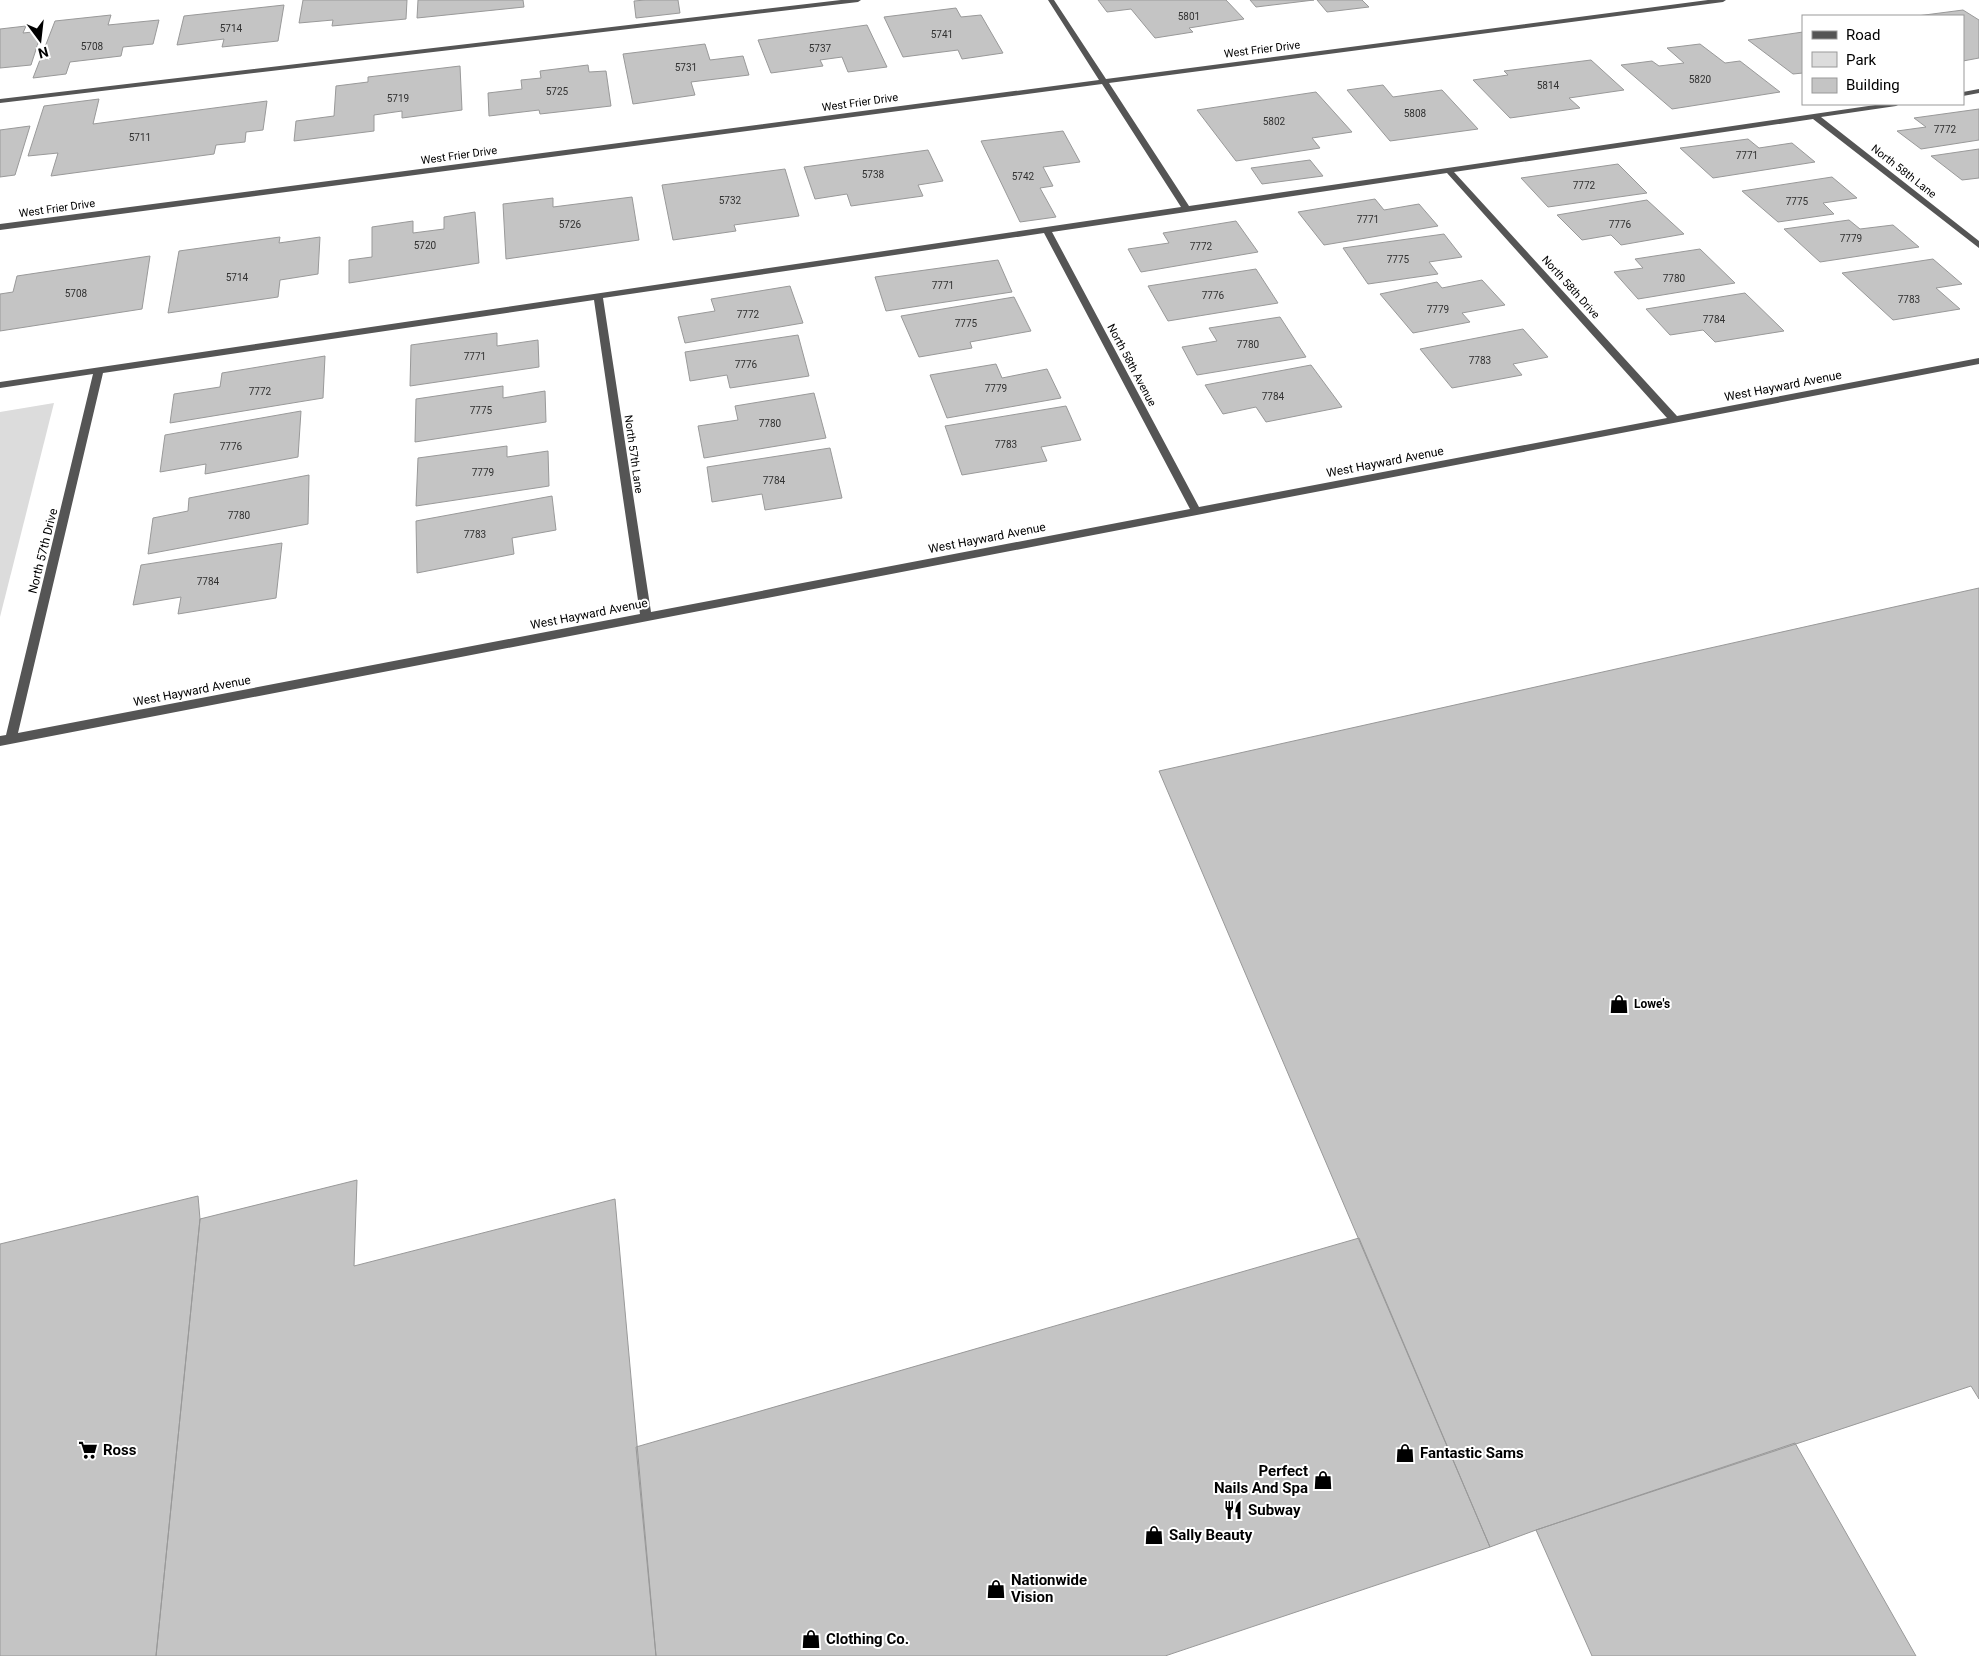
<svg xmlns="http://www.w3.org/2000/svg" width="1979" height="1656" viewBox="0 0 1979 1656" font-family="Roboto,sans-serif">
	<rect width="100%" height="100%" fill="#fff"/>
	<!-- green -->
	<path fill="#dcdcdc" d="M 54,403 L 0,617 L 0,412 Z"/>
	<!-- building -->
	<path fill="#c4c4c4" stroke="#999" d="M 303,0 L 407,0 L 406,19 L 332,26 L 333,20 L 299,23 Z
		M 418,0 L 523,0 L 524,7 L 417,18 Z
		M 645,0 L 678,0 L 680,13 L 636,18 L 634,1 Z
		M 1098,0 L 1226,0 L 1244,19 L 1189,28 L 1193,32 L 1155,38 L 1131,9 L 1107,12 Z
		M 1250,0 L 1314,0 L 1256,7 Z
		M 1317,0 L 1362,0 L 1369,7 L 1327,12 Z
		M 284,5 L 278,41 L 222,47 L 224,39 L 177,45 L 184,16 Z
		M 956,8 L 961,17 L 981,15 L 1003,53 L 962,59 L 958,50 L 903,57 L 884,17 Z
		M 1963,10 L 1979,20 L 1979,58 L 1963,61 L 1963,16 L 1917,16 Z
		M 111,15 L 108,25 L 159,20 L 153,44 L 123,47 L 121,56 L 70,62 L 66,74 L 33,78 L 55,21 Z
		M 867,25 L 887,67 L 848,72 L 842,57 L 820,60 L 823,66 L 771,73 L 758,40 Z
		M 26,26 L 23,33 L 42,31 L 31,65 L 0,68 L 0,29 Z
		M 1803,32 L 1803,73 L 1793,74 L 1748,40 Z
		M 705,44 L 710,60 L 743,56 L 749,75 L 691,82 L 695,95 L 633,104 L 623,54 Z
		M 1700,44 L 1725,63 L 1740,61 L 1780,92 L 1672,109 L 1621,65 L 1652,61 L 1659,66 L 1684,63 L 1667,48 Z
		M 1591,60 L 1624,90 L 1569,98 L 1580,108 L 1510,118 L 1473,80 L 1508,75 L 1504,71 Z
		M 588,65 L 589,72 L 606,71 L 611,106 L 540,114 L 539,110 L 489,116 L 488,93 L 522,89 L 521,80 L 541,78 L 540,71 Z
		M 460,66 L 462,110 L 402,118 L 402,111 L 374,115 L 374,131 L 294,141 L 296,121 L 334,116 L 336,86 L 368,82 L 368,77 Z
		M 1383,85 L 1393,97 L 1442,90 L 1478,129 L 1390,141 L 1347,90 Z
		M 1316,92 L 1352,132 L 1312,138 L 1320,148 L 1236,161 L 1197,110 Z
		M 99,99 L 93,124 L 267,101 L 263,130 L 246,132 L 245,142 L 216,145 L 214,154 L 51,176 L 58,153 L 28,156 L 44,106 Z
		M 1979,109 L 1979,140 L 1921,149 L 1897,131 L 1926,127 L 1914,118 Z
		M 30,126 L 15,175 L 0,177 L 0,130 Z
		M 1063,131 L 1080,162 L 1043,167 L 1053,186 L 1040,188 L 1056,217 L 1020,222 L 981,141 Z
		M 1748,139 L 1759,148 L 1792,143 L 1815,162 L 1713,178 L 1680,148 Z
		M 1979,149 L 1979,178 L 1962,180 L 1931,156 Z
		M 928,150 L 943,181 L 918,185 L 923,196 L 851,206 L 847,194 L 815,199 L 804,167 Z
		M 1310,160 L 1323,176 L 1262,184 L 1251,168 Z
		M 1618,164 L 1647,193 L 1548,207 L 1521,178 Z
		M 785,169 L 799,216 L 734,225 L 736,231 L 673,240 L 662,185 Z
		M 1832,177 L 1857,198 L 1823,203 L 1834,214 L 1778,222 L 1742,191 Z
		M 632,197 L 639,240 L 506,259 L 503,204 L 553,198 L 553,207 Z
		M 1375,199 L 1384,210 L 1419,204 L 1438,226 L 1324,245 L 1298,212 Z
		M 1647,200 L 1684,234 L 1621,245 L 1611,235 L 1582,240 L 1557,215 Z
		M 475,212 L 479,263 L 349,283 L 349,260 L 372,257 L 372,227 L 413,221 L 413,233 L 444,229 L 444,217 Z
		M 1849,220 L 1860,229 L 1893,225 L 1919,247 L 1820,262 L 1784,229 Z
		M 1236,221 L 1258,252 L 1141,272 L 1128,249 L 1169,243 L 1163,233 Z
		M 1444,234 L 1462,257 L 1429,262 L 1438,274 L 1368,284 L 1343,248 Z
		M 280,237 L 279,243 L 320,237 L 318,274 L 280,280 L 278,297 L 168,313 L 179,251 Z
		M 1700,249 L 1735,283 L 1638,299 L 1614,272 L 1643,268 L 1635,259 Z
		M 150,256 L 142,309 L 0,331 L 0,294 L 13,292 L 17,276 Z
		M 1933,259 L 1962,284 L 1936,288 L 1960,309 L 1893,320 L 1842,273 Z
		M 998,260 L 1012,292 L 886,311 L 875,277 Z
		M 1256,269 L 1278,303 L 1168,321 L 1148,286 Z
		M 1482,280 L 1505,305 L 1462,313 L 1470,322 L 1413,333 L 1380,294 L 1437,282 L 1442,288 Z
		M 790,286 L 803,323 L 685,343 L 678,317 L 715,311 L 711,299 Z
		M 1745,293 L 1784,331 L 1715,342 L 1703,330 L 1670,335 L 1646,309 Z
		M 1014,297 L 1031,331 L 970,342 L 972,348 L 919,357 L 901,316 Z
		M 1280,317 L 1306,357 L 1197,375 L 1182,347 L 1217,341 L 1209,328 Z
		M 1523,329 L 1548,357 L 1513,364 L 1522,375 L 1452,388 L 1420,349 Z
		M 497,333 L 497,346 L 538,340 L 539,367 L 410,386 L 411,345 Z
		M 798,335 L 809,376 L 730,388 L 727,375 L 690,381 L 685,352 Z
		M 325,356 L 323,398 L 170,423 L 174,394 L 220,387 L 222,373 Z
		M 996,364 L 1002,378 L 1047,369 L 1061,398 L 947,418 L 930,375 Z
		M 1311,365 L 1342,407 L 1266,422 L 1256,407 L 1223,414 L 1205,385 Z
		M 503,386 L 503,398 L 545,391 L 546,422 L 415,442 L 416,399 Z
		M 814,393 L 826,438 L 704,458 L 698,426 L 738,420 L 735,406 Z
		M 1066,406 L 1081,440 L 1041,447 L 1047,461 L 962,475 L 945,426 Z
		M 301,411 L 298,457 L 205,474 L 206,464 L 160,472 L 165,435 Z
		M 507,446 L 507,457 L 548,451 L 549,486 L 416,506 L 418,458 Z
		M 830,448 L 842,498 L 765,510 L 762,494 L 712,502 L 707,467 Z
		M 309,475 L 308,524 L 148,554 L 153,518 L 188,511 L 189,498 Z
		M 552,496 L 556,530 L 512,538 L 514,554 L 417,573 L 416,521 Z
		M 282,543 L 276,598 L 178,614 L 181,597 L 133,605 L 141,565 Z
		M 1979,588 L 1979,1399 L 1971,1386 L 1536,1530 L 1490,1547 L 1159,771 Z
		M 357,1180 L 354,1266 L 615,1199 L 656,1656 L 156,1656 L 200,1219 Z
		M 198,1196 L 200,1219 L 156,1656 L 0,1656 L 0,1244 Z
		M 1359,1238 L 1490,1547 L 1165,1656 L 656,1656 L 636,1447 Z
		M 1795,1443 L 1916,1656 L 1592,1656 L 1536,1530 Z"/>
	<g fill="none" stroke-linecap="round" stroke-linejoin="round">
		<!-- minor -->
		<path fill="#555" fill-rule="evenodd" d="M 841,0 L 861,0 L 858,2 L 0,103 L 0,99 Z
			M 1048,0 L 1054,0 L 1106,79 L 1708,0 L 1726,0 L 1723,2 L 1109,83 L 1189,206 L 1882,104 L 1900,104 L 1896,106 L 1821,117 L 1979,241 L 1979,248 L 1813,119 L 1454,172 L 1677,416 L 1979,358 L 1979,364 L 0,746 L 0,736 L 6,735 L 93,374 L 0,388 L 0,382 L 1181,207 L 1102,84 L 0,230 L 0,224 L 1099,80 ZM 1447,173 L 1667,418 L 1199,507 L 1052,232 ZM 1044,233 L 1190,509 L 651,612 L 603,298 ZM 594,300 L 640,614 L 18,733 L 103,373 Z
			M 1979,89 L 1979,93 L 1963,96 L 1963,92 Z"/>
	</g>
	<!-- icons -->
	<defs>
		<g id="shop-bare" transform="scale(1.5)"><path d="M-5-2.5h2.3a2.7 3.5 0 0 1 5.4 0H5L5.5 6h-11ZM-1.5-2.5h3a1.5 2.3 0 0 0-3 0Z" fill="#000" stroke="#fff" stroke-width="2.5" paint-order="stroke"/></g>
		<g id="supermarket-bare" transform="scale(1.5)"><path d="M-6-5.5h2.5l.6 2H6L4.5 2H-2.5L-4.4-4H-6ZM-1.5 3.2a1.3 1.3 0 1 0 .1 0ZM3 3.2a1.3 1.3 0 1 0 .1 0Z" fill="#000" stroke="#fff" stroke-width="2.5" paint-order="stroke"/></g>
		<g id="restaurant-bare" transform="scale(1.5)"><path d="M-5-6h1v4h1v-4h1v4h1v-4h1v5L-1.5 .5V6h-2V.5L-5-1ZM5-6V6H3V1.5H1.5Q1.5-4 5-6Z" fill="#000" stroke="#fff" stroke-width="2.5" paint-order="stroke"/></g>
	</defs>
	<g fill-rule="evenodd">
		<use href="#shop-bare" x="1619" y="1004"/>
		<use href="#supermarket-bare" x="88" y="1450"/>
		<use href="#shop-bare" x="1405" y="1453"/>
		<use href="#shop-bare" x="1323" y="1480"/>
		<use href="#restaurant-bare" x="1233" y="1510"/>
		<use href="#shop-bare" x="1154" y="1535"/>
		<use href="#shop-bare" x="996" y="1589"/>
		<use href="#shop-bare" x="811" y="1639"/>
	</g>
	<g text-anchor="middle" stroke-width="4" stroke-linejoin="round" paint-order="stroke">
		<!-- number labels -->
		<g font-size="10" fill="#313131">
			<text x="1189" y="20">5801</text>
			<text x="231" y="32">5714</text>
			<text x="942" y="38">5741</text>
			<text x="92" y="50">5708</text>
			<text x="820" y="52">5737</text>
			<text x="686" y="71">5731</text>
			<text x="1700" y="83">5820</text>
			<text x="1548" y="89">5814</text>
			<text x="557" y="95">5725</text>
			<text x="398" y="102">5719</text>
			<text x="1415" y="117">5808</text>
			<text x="1274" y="125">5802</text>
			<text x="1945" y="133">7772</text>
			<text x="140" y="141">5711</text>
			<text x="1747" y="159">7771</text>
			<text x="873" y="178">5738</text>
			<text x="1023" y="180">5742</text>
			<text x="1584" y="189">7772</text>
			<text x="730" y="204">5732</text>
			<text x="1797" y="205">7775</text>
			<text x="1368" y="223">7771</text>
			<text x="570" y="228">5726</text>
			<text x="1620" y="228">7776</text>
			<text x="1851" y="242">7779</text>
			<text x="425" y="249">5720</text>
			<text x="1201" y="250">7772</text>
			<text x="1398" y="263">7775</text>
			<text x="237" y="281">5714</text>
			<text x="1674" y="282">7780</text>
			<text x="943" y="289">7771</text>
			<text x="76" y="297">5708</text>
			<text x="1213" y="299">7776</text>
			<text x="1909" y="303">7783</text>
			<text x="1438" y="313">7779</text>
			<text x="748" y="318">7772</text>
			<text x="1714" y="323">7784</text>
			<text x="966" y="327">7775</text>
			<text x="1248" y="348">7780</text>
			<text x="475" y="360">7771</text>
			<text x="1480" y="364">7783</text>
			<text x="746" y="368">7776</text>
			<text x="996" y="392">7779</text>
			<text x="260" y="395">7772</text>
			<text x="1273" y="400">7784</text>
			<text x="481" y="414">7775</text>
			<text x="770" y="427">7780</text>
			<text x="1006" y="448">7783</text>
			<text x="231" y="450">7776</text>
			<text x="483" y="476">7779</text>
			<text x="774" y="484">7784</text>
			<text x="239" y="519">7780</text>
			<text x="475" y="538">7783</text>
			<text x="208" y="585">7784</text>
		</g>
		<!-- far-street labels -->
		<g font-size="11" fill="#000" stroke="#fff">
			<text transform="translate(1262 49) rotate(-7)" y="4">West Frier Drive</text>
			<text transform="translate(860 102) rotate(-8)" y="4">West Frier Drive</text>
			<text transform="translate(459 155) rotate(-8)" y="4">West Frier Drive</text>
			<text transform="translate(1904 171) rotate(38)" y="4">North 58th Lane</text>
			<text transform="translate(57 208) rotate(-8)" y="4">West Frier Drive</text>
			<text transform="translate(1571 287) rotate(48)" y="4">North 58th Drive</text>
			<text transform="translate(1132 365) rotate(62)" y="4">North 58th Avenue</text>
			<text transform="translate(634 454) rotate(82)" y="4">North 57th Lane</text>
		</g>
		<!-- street labels -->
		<g font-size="12" fill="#000" stroke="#fff">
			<text transform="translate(1783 386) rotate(-11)" y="4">West Hayward Avenue</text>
			<text transform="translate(1385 462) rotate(-11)" y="4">West Hayward Avenue</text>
			<text transform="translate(987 538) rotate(-11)" y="4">West Hayward Avenue</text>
			<text transform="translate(43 551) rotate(-76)" y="4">North 57th Drive</text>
			<text transform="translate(589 614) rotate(-11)" y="4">West Hayward Avenue</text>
			<text transform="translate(192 691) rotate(-11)" y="4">West Hayward Avenue</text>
		</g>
		<!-- poi labels -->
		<g font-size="12" font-weight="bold" fill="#000" stroke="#fff" text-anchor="start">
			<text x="1634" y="1008">Lowe's</text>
		</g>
		<!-- near-poi labels -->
		<g font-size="15" font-weight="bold" fill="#000" stroke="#fff" text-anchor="start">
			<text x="103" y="1455">Ross</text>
			<text x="1420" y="1458">Fantastic Sams</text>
			<text x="1308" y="1476" text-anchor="end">Perfect<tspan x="1308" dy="17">Nails And Spa</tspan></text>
			<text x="1248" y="1515">Subway</text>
			<text x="1169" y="1540">Sally Beauty</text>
			<text x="1011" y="1585">Nationwide<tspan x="1011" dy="17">Vision</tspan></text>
			<text x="826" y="1644">Clothing Co.</text>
		</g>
	</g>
	<!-- legend -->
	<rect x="1802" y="15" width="162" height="90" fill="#ffffff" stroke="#999999"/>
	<rect x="1812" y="31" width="25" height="8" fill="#555555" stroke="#999999"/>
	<text x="1846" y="40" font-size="15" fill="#000000">Road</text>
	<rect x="1812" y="52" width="25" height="15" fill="#dcdcdc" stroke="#999999"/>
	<text x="1846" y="65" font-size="15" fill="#000000">Park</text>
	<rect x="1812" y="78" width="25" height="15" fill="#c4c4c4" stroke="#999999"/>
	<text x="1846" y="90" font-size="15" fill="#000000">Building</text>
	<!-- north arrow -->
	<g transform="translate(40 40) rotate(165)" stroke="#ffffff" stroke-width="4" paint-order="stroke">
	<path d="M0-4L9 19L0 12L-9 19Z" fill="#000000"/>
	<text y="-8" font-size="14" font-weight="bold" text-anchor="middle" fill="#000000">N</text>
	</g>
</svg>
